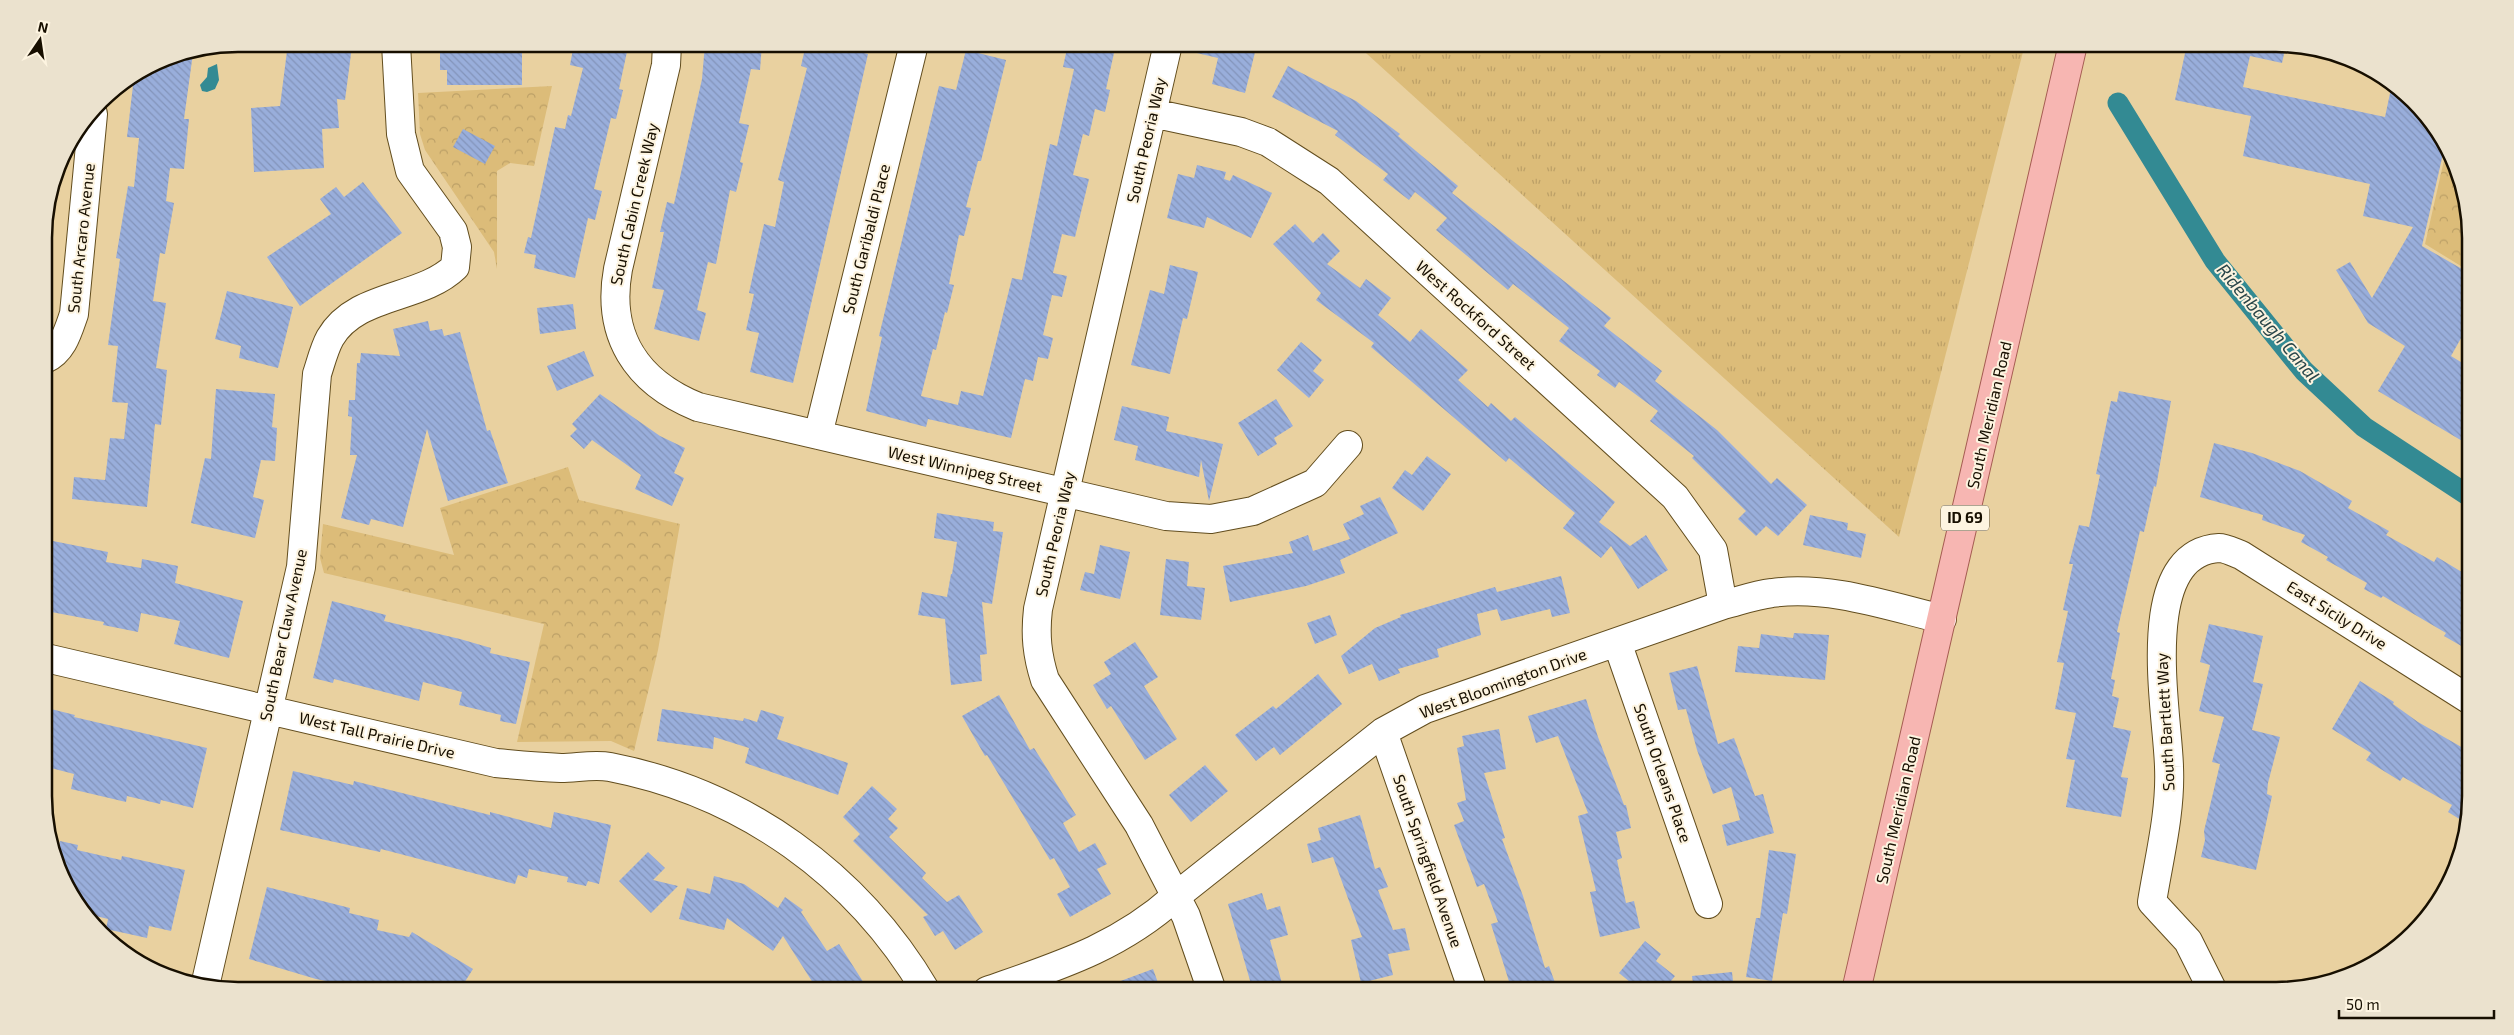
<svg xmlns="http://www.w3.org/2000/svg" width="2514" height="1035" viewBox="0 0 2514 1035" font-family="'Exo 2',sans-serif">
	<defs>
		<pattern id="grass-tufts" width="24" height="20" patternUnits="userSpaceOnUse" patternTransform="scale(1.25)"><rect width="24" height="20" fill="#dcbc79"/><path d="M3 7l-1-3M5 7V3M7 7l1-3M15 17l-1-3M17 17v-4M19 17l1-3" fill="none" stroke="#bca067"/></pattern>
		<pattern id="park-crowns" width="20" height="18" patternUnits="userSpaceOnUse" patternTransform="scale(1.25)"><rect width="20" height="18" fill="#dcbc79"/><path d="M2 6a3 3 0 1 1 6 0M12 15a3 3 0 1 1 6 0" fill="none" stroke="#bca067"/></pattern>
		<pattern id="building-back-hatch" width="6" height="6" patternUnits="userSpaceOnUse" patternTransform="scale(1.25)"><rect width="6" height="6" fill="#99aedb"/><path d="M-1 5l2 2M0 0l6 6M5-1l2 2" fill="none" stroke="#8394ba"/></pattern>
	</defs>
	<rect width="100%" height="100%" fill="#e9d1a0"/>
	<!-- grass -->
	<path fill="url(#grass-tufts)" d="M 1356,44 L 2025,44 L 1899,537 Z"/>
	<!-- park -->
	<path fill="url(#park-crowns)" d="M 552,86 L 534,166 L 510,163 L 497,171 L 497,269 L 494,252 L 425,150 L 420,134 L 418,93 Z
		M 2447,147 L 2469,213 L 2469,271 L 2425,244 Z
		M 568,467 L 579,500 L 680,524 L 658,650 L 634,751 L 611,741 L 517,742 L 544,624 L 324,573 L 320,558 L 323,524 L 454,555 L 440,508 Z"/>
	<!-- water -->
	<path fill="#338a93" d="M 217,64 L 219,80 L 215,89 L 207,92 L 202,91 L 200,85 L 207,77 L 208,68 Z"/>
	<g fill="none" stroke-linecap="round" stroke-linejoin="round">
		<!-- canal -->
		<path stroke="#338a93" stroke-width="21" d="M 2118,103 L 2215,261 L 2304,371 L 2364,427 L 2469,496"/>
	</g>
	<!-- building -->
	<path fill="url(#building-back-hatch)" d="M 294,44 L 352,46 L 345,100 L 337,99 L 339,128 L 322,129 L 324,168 L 254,172 L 251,108 L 280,106 L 287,51 L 293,51 Z
		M 440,44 L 516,44 L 516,53 L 522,53 L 522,85 L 447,85 L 447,70 L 440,70 Z
		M 574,44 L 612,44 L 628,47 L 619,89 L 623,90 L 616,119 L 611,118 L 594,189 L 602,191 L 595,220 L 588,218 L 575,278 L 534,268 L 536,255 L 524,253 L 528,237 L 531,238 L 555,127 L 565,129 L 568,115 L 571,116 L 583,68 L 570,65 Z
		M 705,44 L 762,44 L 760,70 L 751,69 L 739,123 L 749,125 L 740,162 L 743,163 L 736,192 L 730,190 L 716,264 L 708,262 L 697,310 L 706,313 L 699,341 L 654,329 L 664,290 L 652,288 L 664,232 L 660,232 L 667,202 L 674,204 L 702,79 Z
		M 806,44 L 828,44 L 868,54 L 793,383 L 750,372 L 759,333 L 746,330 L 754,294 L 749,293 L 764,224 L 775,227 L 784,182 L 778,180 L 807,68 L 801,66 Z
		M 1068,44 L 1116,44 L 1106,89 L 1110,90 L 1105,112 L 1095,109 L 1089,136 L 1083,134 L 1073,175 L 1089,179 L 1075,237 L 1062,234 L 1053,273 L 1067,276 L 1062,297 L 1052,295 L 1043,335 L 1053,338 L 1048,359 L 1038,357 L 1033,381 L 1025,379 L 1011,438 L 928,419 L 926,427 L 866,411 L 882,337 L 879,336 L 939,86 L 956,90 L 966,50 L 1006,60 L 981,161 L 978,161 L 966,207 L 971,208 L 964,236 L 959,235 L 949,284 L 954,285 L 947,313 L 945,312 L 936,350 L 933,349 L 921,396 L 958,405 L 961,391 L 983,396 L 1012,278 L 1022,280 L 1050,144 L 1057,146 L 1074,69 L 1063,67 Z
		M 1184,44 L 1257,44 L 1245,93 L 1212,84 L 1218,58 L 1184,50 Z
		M 2187,44 L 2286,45 L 2282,63 L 2250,56 L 2243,87 L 2385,117 L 2392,84 L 2422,110 L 2445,145 L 2422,246 L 2469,273 L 2469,324 L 2451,356 L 2469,367 L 2469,445 L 2378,391 L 2405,346 L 2368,323 L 2336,270 L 2350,262 L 2372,298 L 2413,227 L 2363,216 L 2370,184 L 2243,156 L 2251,116 L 2175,100 Z
		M 193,53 L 184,119 L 189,119 L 184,169 L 170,168 L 166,201 L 174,203 L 165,254 L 160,253 L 153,301 L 166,303 L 156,368 L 167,370 L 161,425 L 155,424 L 147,507 L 72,499 L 74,477 L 105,480 L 110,438 L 124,439 L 128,403 L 112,402 L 118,346 L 108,345 L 120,259 L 116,258 L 128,186 L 134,187 L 139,138 L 127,137 L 134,77 L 164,58 Z
		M 1288,66 L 1356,101 L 1400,134 L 1398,136 L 1458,186 L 1452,193 L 1611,318 L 1604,326 L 1662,371 L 1655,381 L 1717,430 L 1771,484 L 1777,478 L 1807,505 L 1778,536 L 1766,526 L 1756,536 L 1738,519 L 1746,511 L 1692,458 L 1694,456 L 1650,421 L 1658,411 L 1619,382 L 1615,388 L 1597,375 L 1600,371 L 1559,341 L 1569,328 L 1513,284 L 1508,290 L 1436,230 L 1447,218 L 1415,192 L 1409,200 L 1383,180 L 1388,174 L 1335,135 L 1338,131 L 1272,97 Z
		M 463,129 L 495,146 L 485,164 L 453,147 Z
		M 1197,165 L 1226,172 L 1224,179 L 1230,181 L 1233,175 L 1272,193 L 1251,238 L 1207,217 L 1204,228 L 1167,218 L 1178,174 L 1194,178 Z
		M 363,182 L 402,233 L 300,306 L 267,257 L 331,214 L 320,199 L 336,187 L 344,197 Z
		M 1295,224 L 1313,243 L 1323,233 L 1340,251 L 1327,264 L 1360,288 L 1366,279 L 1391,298 L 1378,315 L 1410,342 L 1421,329 L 1468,370 L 1458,380 L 1488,407 L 1491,403 L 1511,421 L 1515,417 L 1615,502 L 1599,522 L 1630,546 L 1646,535 L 1668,570 L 1638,589 L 1611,546 L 1601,558 L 1563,528 L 1575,513 L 1509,458 L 1506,462 L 1371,347 L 1374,343 L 1316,300 L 1321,293 L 1273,244 Z
		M 1170,265 L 1198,272 L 1187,319 L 1183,318 L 1170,374 L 1131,365 L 1150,290 L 1164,294 Z
		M 227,291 L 293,307 L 278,368 L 239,358 L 241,346 L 215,339 Z
		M 573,304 L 576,329 L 540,334 L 537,308 Z
		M 428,321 L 430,331 L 442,329 L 444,336 L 460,332 L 487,431 L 490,430 L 508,483 L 448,501 L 427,429 L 403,527 L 371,519 L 369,525 L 341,518 L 357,455 L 350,455 L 352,417 L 348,416 L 349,400 L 355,400 L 357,363 L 360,363 L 361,353 L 400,356 L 393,329 Z
		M 1301,342 L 1322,360 L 1313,371 L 1324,380 L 1309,398 L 1277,370 Z
		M 584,351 L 594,376 L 557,391 L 547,366 Z
		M 216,389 L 275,394 L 272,427 L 277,428 L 275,461 L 261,460 L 253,497 L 264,500 L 255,538 L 191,523 L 205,458 L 211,459 Z
		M 2119,391 L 2171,401 L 2156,487 L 2154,486 L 2144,532 L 2140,531 L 2131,571 L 2117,632 L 2120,633 L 2111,679 L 2115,680 L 2112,696 L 2119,698 L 2113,727 L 2131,731 L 2121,777 L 2128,778 L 2121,817 L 2066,807 L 2075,760 L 2066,759 L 2076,713 L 2055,709 L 2064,663 L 2057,662 L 2068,611 L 2063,610 L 2073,564 L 2069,564 L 2079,525 L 2089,527 L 2100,475 L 2096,474 L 2111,401 L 2117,402 Z
		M 600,394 L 660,436 L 685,448 L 674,473 L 684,478 L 672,506 L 635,489 L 641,475 L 592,440 L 584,449 L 570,436 L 577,429 L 572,424 Z
		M 1276,399 L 1293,426 L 1274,438 L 1277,444 L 1258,456 L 1238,423 Z
		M 1122,406 L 1169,417 L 1166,431 L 1223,444 L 1209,501 L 1201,460 L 1199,477 L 1135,460 L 1138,446 L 1114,440 Z
		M 2214,443 L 2252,453 L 2300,471 L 2352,501 L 2348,508 L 2389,531 L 2386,535 L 2434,562 L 2437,557 L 2470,577 L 2470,651 L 2444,636 L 2446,633 L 2383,596 L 2381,598 L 2364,589 L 2367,583 L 2326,560 L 2328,557 L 2301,542 L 2305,535 L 2262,520 L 2263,515 L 2200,497 Z
		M 1427,456 L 1451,474 L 1423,511 L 1392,488 L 1405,470 L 1412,475 Z
		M 1380,497 L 1398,533 L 1340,560 L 1345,573 L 1306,586 L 1230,602 L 1223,566 L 1293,553 L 1289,542 L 1308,535 L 1313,551 L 1350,539 L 1343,524 L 1364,514 L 1360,506 Z
		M 937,513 L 994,522 L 993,531 L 1003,532 L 992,604 L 982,602 L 987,654 L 980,655 L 982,681 L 951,685 L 945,619 L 918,615 L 922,592 L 947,597 L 951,574 L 952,574 L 957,542 L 934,538 Z
		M 1810,515 L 1848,523 L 1847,530 L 1866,534 L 1861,558 L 1803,545 Z
		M 53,541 L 108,552 L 106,562 L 141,568 L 142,559 L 178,566 L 175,583 L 243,601 L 229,658 L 174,644 L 180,621 L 141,613 L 138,632 L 103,625 L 104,622 L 46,611 L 46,580 Z
		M 1100,545 L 1130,552 L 1120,599 L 1080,590 L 1085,572 L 1094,574 Z
		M 1166,559 L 1189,562 L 1187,586 L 1205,588 L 1201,620 L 1160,615 Z
		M 1561,576 L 1570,613 L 1552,617 L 1550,609 L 1501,621 L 1497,609 L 1477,614 L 1481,635 L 1437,649 L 1439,657 L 1398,669 L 1400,673 L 1379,681 L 1372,664 L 1349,674 L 1341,656 L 1375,628 L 1401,617 L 1400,615 L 1495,587 L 1497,592 Z
		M 332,601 L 386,615 L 384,621 L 460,639 L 491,648 L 490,653 L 530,662 L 516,724 L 500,721 L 501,715 L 459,705 L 462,692 L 423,682 L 419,701 L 334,679 L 333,683 L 313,678 Z
		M 1330,615 L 1337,635 L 1315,644 L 1307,623 Z
		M 2209,624 L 2263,636 L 2253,682 L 2263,684 L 2252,730 L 2280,737 L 2268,783 L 2267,794 L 2272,796 L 2256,870 L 2201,857 L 2205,840 L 2204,831 L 2220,764 L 2212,762 L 2224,717 L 2199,711 L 2210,665 L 2200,662 Z
		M 1794,633 L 1829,635 L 1825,680 L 1735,672 L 1738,646 L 1759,648 L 1761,634 L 1793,638 Z
		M 1135,642 L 1158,677 L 1144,686 L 1177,739 L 1145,760 L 1111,706 L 1107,709 L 1093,685 L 1111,674 L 1104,662 Z
		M 1697,666 L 1718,744 L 1734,738 L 1755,796 L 1763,794 L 1774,833 L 1727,846 L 1722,825 L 1740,820 L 1731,787 L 1713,794 L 1697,750 L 1686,709 L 1678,710 L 1669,673 Z
		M 1318,674 L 1342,704 L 1280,755 L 1274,747 L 1256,761 L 1235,735 L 1273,706 L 1276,709 Z
		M 2360,681 L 2394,702 L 2393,704 L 2418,722 L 2470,752 L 2470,796 L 2466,823 L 2448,812 L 2452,805 L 2403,777 L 2400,781 L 2366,760 L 2371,753 L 2332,729 Z
		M 999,695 L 1030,750 L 1034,748 L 1076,815 L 1063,823 L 1079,852 L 1095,843 L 1107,864 L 1097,869 L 1111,894 L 1070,917 L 1057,894 L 1070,887 L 1054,858 L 1050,860 L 987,755 L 985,756 L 962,716 Z
		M 1586,699 L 1598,737 L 1624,805 L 1626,805 L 1631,828 L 1616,832 L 1622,858 L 1617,860 L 1626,903 L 1634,901 L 1640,928 L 1600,937 L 1590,892 L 1596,891 L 1578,816 L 1588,813 L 1558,736 L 1536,743 L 1528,716 Z
		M 47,708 L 75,715 L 74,717 L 207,748 L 193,808 L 161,800 L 160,804 L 127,796 L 126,802 L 71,789 L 74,774 L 47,767 Z
		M 662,709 L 743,721 L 744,718 L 757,722 L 761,710 L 784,717 L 777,739 L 848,763 L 838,795 L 745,763 L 749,748 L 714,737 L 713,749 L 657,741 Z
		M 1499,729 L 1506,769 L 1484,773 L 1505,838 L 1502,839 L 1523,896 L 1545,968 L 1549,966 L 1558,991 L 1512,991 L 1491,924 L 1498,922 L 1484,884 L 1477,887 L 1454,825 L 1464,821 L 1457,803 L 1466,800 L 1457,748 L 1464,746 L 1462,736 Z
		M 1205,765 L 1228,791 L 1191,822 L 1169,795 Z
		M 293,771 L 353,785 L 354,781 L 490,815 L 490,812 L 551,828 L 554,812 L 611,825 L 599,884 L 588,881 L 586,886 L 567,882 L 568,877 L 529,869 L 527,878 L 518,875 L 515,884 L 381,849 L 380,852 L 280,830 Z
		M 872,786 L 897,809 L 888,819 L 898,828 L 889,837 L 926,873 L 922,878 L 947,902 L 959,895 L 983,932 L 955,950 L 943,931 L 935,936 L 923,917 L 928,915 L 853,841 L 860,834 L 843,817 Z
		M 1360,815 L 1375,869 L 1380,867 L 1388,887 L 1378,890 L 1393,930 L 1405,928 L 1410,950 L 1388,954 L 1393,975 L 1361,983 L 1351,940 L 1362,937 L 1333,857 L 1312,863 L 1307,844 L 1321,840 L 1318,828 Z
		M 60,841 L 78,845 L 77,850 L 121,860 L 122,856 L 185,870 L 171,931 L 149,926 L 147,938 L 106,929 L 108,919 L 84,913 L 64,882 L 56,859 Z
		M 1769,850 L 1796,854 L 1787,914 L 1783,913 L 1772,981 L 1746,977 L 1756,918 L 1760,918 Z
		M 648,852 L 665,868 L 653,880 L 678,886 L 651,913 L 619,881 Z
		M 714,876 L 744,884 L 778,908 L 785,897 L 803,910 L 801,912 L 827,951 L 839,944 L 869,991 L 815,991 L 815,986 L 783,936 L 773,951 L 727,918 L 724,930 L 679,919 L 687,888 L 710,894 Z
		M 267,887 L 350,908 L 349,913 L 379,920 L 377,930 L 409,937 L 412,932 L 473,969 L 459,991 L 376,991 L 316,979 L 249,959 Z
		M 1262,893 L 1267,910 L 1280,906 L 1288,935 L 1270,940 L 1283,987 L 1277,988 L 1278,991 L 1253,991 L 1228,904 Z
		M 1645,941 L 1661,954 L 1656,961 L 1675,976 L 1663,991 L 1641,991 L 1619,973 Z
		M 1153,969 L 1161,991 L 1099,991 L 1099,989 Z
		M 1732,972 L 1734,991 L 1694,991 L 1692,976 Z"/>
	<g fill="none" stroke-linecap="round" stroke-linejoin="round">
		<!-- minor casing -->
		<g stroke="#624d1e" stroke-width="30">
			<path id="minor" d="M 667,44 L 666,65 L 618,269 C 606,335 636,382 698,407 L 1166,516 L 1211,519 L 1253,511 L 1315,483 L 1348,445
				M 1168,44 L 1038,609 C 1035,635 1037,655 1045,680 L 1139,825 L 1186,916 L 1212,991
				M 1152,113 L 1241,132 L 1268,142 L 1329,181 L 1675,497 L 1713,550 L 1723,605
				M 45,359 C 63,351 68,331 74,314 L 93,114
				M 818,435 L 914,44
				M 1617,642 L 1708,904
				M 46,658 L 496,763 C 517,765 539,767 561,768 C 576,768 594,764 610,767 C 744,793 857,874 926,991
				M 1383,732 L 1473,991
				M 205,986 L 301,567 L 317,374 C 321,362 324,349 330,338 C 356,293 421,300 455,267 L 457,247 L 453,231 L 410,171 L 401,134 L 396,44
				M 987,991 C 1058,966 1118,948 1175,897 L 1383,732 L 1425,709 L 1723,605 C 1739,601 1755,595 1772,593 C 1828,585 1888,606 1942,619
				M 2213,991 L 2188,941 L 2152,902 C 2159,858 2171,812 2169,767 C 2168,714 2135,553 2219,548 C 2226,548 2235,553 2241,555 L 2470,700"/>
		</g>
		<!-- major casing -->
		<g stroke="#a55c52" stroke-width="30">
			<path id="major" d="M 1856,991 L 2073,44"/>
		</g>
		<!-- minor -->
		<use href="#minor" stroke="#fff" stroke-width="28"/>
		<!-- major -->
		<use href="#major" stroke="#f7b6b2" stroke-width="28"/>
	</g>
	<g text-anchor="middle" stroke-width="4" stroke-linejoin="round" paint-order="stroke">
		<!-- shield labels -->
		<rect fill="#fdf4e0" stroke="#5c5443" stroke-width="1" x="1941" y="505.5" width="48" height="25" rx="4"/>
		<g font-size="15" font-weight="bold" fill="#170f00">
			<text x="1965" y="523">ID 69</text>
		</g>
		<!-- street labels -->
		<g font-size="16" fill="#170f00" stroke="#fdf4e0">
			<text transform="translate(1146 140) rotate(-77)" y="6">South Peoria Way</text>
			<text transform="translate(634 204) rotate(-77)" y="6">South Cabin Creek Way</text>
			<text transform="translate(81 238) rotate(-84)" y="6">South Arcaro Avenue</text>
			<text transform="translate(866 239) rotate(-76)" y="6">South Garibaldi Place</text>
			<text transform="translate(1476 315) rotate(42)" y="6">West Rockford Street</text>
			<text transform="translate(1989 415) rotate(-77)" y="6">South Meridian Road</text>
			<text transform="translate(965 469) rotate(13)" y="6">West Winnipeg Street</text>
			<text transform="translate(1055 534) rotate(-77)" y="6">South Peoria Way</text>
			<text transform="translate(2337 615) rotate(32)" y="6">East Sicily Drive</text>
			<text transform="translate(283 635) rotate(-78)" y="6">South Bear Claw Avenue</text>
			<text transform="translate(1503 683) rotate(-20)" y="6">West Bloomington Drive</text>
			<text transform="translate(2165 722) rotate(-93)" y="6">South Bartlett Way</text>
			<text transform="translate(377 735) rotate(13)" y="6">West Tall Prairie Drive</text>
			<text transform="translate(1663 773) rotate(71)" y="6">South Orleans Place</text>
			<text transform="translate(1898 810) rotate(-77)" y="6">South Meridian Road</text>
			<text transform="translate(1428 861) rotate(71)" y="6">South Springfield Avenue</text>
		</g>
		<!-- water labels -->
		<g font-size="18" font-style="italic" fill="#2a4649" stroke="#fdf4e0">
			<text transform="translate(2268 323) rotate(50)" y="6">Ridenbaugh Canal</text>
		</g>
	</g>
	<!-- crop -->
	<path d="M0 0H2514V1035H0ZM238 52H2276A186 186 0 0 1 2462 238V796A186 186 0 0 1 2276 982H238A186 186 0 0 1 52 796V238A186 186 0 0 1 238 52Z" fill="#ebe2ce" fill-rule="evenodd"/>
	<path fill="none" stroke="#170f00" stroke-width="2.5" d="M238 52H2276A186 186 0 0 1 2462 238V796A186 186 0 0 1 2276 982H238A186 186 0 0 1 52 796V238A186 186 0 0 1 238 52Z"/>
	<!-- north arrow -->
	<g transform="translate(40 40) rotate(13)" stroke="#fdf4e0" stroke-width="4" paint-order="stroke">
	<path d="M0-4L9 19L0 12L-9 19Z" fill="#170f00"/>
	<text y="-8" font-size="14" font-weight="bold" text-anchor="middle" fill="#170f00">N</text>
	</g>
	<!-- scale -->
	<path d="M2339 1010v8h155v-8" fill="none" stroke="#170f00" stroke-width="2.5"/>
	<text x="2346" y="1010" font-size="15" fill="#170f00" stroke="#fdf4e0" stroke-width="4" paint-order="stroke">50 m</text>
</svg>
